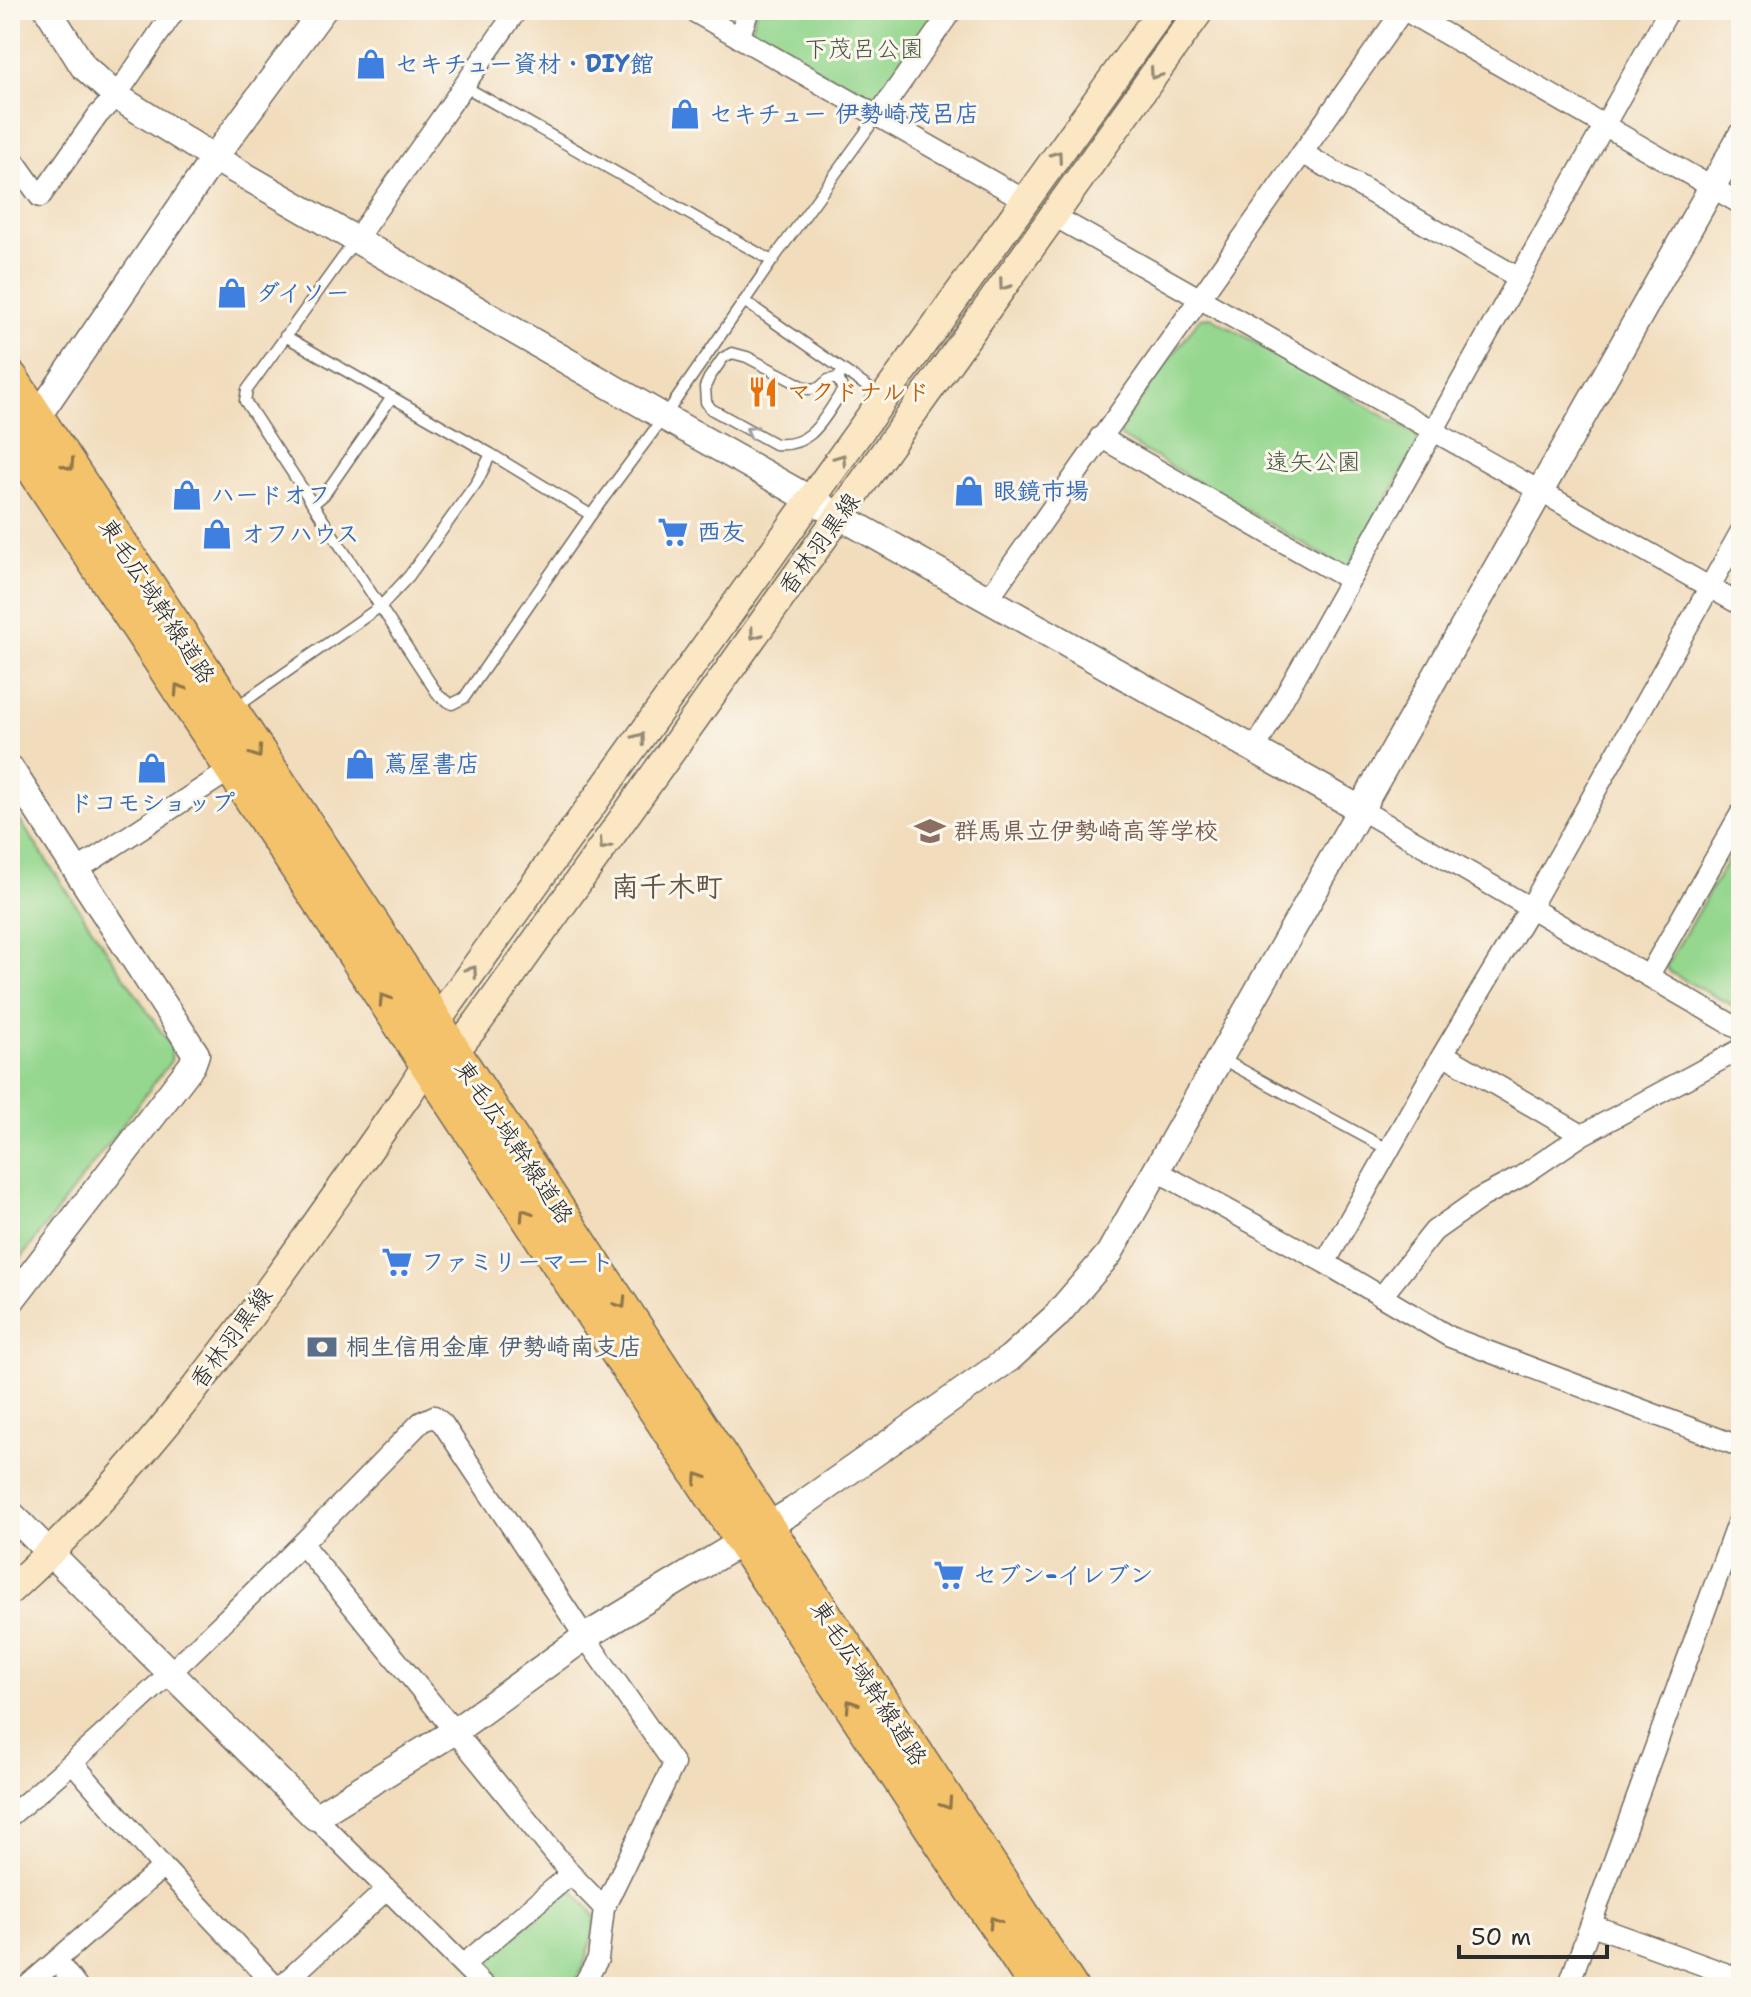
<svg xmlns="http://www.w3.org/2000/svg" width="1751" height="1997" viewBox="0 0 1751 1997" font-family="'Shantell Sans','Klee One',sans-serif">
	<rect width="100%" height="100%" fill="#fbf7ec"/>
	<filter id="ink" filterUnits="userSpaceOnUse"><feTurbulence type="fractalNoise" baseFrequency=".0125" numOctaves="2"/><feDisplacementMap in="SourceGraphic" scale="16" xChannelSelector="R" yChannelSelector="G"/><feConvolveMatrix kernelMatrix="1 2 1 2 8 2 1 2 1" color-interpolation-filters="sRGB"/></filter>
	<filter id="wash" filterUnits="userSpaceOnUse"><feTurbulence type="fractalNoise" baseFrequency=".006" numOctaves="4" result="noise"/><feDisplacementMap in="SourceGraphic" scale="32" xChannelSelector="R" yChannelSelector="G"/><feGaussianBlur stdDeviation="1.8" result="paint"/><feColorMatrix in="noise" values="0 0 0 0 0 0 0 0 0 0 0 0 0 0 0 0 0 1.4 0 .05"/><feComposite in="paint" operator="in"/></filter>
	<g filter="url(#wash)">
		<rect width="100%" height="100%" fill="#f1dcbc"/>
		<!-- green -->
		<path fill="#95d78f" stroke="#60815d" stroke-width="2" d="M 756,10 L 942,10 L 880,97 L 872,100 L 754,34 L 752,27 Z
			M 1211,317 L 1417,435 L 1418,444 L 1349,565 L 1340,565 L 1121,437 L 1119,429 L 1200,318 Z
			M 10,806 L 172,1048 L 171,1061 L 10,1273 Z
			M 1741,837 L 1741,1010 L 1671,973 L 1666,967 Z
			M 568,1892 L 576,1893 L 596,1917 C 592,1944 586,1964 572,1987 L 497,1987 L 481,1970 L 481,1962 Z"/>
	</g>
	<g filter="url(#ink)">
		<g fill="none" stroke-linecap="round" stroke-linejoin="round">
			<!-- service casing -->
			<g stroke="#70695e" stroke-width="13">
				<path id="service" d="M 464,86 L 772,261
					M 356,239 L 247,390 L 245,401 L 439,696 L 452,704 L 464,698 L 591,515 L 664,417 L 772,261 L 878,115
					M 744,301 L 882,397
					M 285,336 L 491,454 L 591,515
					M 838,378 L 843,390 C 824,417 813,448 775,444 L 711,409 L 706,402 L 705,387 L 709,378 L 723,358 L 732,353 L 747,357 L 808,389 L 819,388 L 828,380 L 838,378 L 843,371
					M 313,504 L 324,495 L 392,397
					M 235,708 L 381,606 L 409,576 L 477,482 L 491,454
					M 1222,1059 L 1389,1150"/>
			</g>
			<!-- minor casing -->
			<g stroke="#70695e" stroke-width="23">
				<path id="minor" d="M 691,10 L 1025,200
					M 1404,10 L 1741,204
					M 739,38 L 749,10
					M 878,115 L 952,10
					M 1302,153 L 1519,278
					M 10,155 L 40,197 L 98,115 L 116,96 L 175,10
					M 1054,216 L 1741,605
					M 357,238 L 517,10
					M 1100,437 L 1348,579
					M 988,599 L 1403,10
					M 1254,751 L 1669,10
					M 1360,809 L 1741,1030
					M 77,870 L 232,769
					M 1649,975 L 1741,813
					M 1443,1054 L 1582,1135
					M 1157,1171 L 1325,1263 L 1450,1337 L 1741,1447
					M 1325,1263 L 1443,1054 L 1530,908 L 1741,531
					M 1382,1296 L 1434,1231 L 1482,1197 L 1520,1177 L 1582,1135 L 1741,1049
					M 302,1544 L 571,1874 L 463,1965
					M 73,1763 L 163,1867 L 276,1987
					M 10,1816 C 156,1694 289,1558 421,1422 L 434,1416 L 443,1424 L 585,1637 L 674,1764 L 604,1908 L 598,1959 L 582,1987
					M 315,1817 L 485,1987
					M 571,1874 L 604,1908
					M 1592,1925 L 1741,1979
					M 57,1961 L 77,1987
					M 26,1987 L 163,1867
					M 280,1987 L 386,1890
					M 1568,1987 L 1741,1512"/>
			</g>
			<!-- tertiary casing -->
			<g stroke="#70695e" stroke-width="29">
				<path id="tertiary" d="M 48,10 L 83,66 L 116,96 L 214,158 L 664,417 L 1360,809
					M 29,429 L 214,158 L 323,10
					M 10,768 L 196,1054 L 192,1065 L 10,1302
					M 10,1513 L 315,1817 L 455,1731 L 585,1637 L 794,1510 L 1010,1358 L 1055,1317 L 1109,1254 L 1741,136"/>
			</g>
			<!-- secondary casing -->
			<g stroke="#70695e" stroke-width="31">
				<path id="secondary" d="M 438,1059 L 454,1052 L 478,1022 L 1200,10
					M 10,1590 C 168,1447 287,1264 410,1091 L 426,1065 L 436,1022 L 1162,10"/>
			</g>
			<!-- trunk casing -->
			<g stroke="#70695e" stroke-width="37">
				<path id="trunk" d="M 10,377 L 420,996 L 454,1052 L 1070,1987
					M 10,433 L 1037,1987"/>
			</g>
			<!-- service -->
			<use href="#service" stroke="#fff" stroke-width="10"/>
			<!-- minor -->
			<use href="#minor" stroke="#fff" stroke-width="20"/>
			<!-- tertiary -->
			<use href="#tertiary" stroke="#fff" stroke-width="26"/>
			<!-- secondary -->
			<use href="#secondary" stroke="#fbe7c3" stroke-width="28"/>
			<!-- trunk -->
			<use href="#trunk" stroke="#f4c26a" stroke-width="34"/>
		</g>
		<!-- one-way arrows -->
		<defs><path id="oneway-chevron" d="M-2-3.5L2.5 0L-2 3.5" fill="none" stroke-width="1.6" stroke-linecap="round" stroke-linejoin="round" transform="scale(2)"/></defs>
		<g stroke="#938977">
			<use href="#oneway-chevron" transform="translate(1155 74) rotate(125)"/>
			<use href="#oneway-chevron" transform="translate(1057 156) rotate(-54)"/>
			<use href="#oneway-chevron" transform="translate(1004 285) rotate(126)"/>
			<use href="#oneway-chevron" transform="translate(841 459) rotate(-55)"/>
			<use href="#oneway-chevron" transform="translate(755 634) rotate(126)"/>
			<use href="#oneway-chevron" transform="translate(640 738) rotate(-54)"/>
			<use href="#oneway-chevron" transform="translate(604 845) rotate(125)"/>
			<use href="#oneway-chevron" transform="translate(472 971) rotate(-54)"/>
		</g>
		<use stroke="#a0a0a0" href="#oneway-chevron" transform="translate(751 431) rotate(-151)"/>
		<g stroke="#90764a">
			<use href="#oneway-chevron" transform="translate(69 465) rotate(57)"/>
			<use href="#oneway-chevron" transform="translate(179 689) rotate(-124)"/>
			<use href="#oneway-chevron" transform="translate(257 753) rotate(56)"/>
			<use href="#oneway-chevron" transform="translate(384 999) rotate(-123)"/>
			<use href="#oneway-chevron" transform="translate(525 1214) rotate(-123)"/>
			<use href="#oneway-chevron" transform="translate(621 1303) rotate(57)"/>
			<use href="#oneway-chevron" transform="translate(699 1478) rotate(-123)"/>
			<use href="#oneway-chevron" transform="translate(851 1705) rotate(-124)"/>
			<use href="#oneway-chevron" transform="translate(947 1804) rotate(56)"/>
			<use href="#oneway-chevron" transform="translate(994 1922) rotate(-123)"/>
		</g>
	</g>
	<!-- icons -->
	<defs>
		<g id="shop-bare" transform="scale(2.4)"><path d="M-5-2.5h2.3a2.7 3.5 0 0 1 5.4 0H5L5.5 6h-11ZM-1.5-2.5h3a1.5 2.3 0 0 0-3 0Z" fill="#3f7fe0" stroke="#fbf7ec" stroke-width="2.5" paint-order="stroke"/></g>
		<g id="restaurant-bare" transform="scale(2.4)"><path d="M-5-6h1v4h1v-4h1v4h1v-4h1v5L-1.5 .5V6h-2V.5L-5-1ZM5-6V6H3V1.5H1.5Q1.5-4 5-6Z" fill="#e8710a" stroke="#fbf7ec" stroke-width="2.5" paint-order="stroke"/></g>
		<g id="supermarket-bare" transform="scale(2.4)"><path d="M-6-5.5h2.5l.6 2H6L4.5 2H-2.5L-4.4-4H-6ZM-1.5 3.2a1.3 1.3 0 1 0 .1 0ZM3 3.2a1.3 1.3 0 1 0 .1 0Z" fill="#3f7fe0" stroke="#fbf7ec" stroke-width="2.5" paint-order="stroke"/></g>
		<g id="school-bare" transform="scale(2.4)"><path d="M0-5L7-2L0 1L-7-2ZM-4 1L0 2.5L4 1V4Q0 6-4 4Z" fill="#8d6e63" stroke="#fbf7ec" stroke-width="2.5" paint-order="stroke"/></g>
		<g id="bank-bare" transform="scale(2.4)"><path d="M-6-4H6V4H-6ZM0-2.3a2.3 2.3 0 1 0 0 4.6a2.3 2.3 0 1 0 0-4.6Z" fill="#5c6f8a" stroke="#fbf7ec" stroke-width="2.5" paint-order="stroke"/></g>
	</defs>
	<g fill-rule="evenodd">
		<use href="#shop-bare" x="371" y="64"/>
		<use href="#shop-bare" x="685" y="114"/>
		<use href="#shop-bare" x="232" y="293"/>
		<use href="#restaurant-bare" x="763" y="392"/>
		<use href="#shop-bare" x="969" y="491"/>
		<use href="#shop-bare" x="187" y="495"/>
		<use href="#supermarket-bare" x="673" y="532"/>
		<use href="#shop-bare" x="217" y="534"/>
		<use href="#shop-bare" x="360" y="764"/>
		<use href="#shop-bare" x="152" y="768"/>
		<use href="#school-bare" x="930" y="831"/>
		<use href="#supermarket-bare" x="397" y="1262"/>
		<use href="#bank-bare" x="322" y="1347"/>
		<use href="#supermarket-bare" x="949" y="1575"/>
	</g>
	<g text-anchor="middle" stroke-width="6" stroke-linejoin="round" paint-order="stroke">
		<!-- park labels -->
		<g font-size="24" fill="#465644" stroke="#fbf7ec">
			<text x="864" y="57">下茂呂公園</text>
			<text x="1313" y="470">遠矢公園</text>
		</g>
		<!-- shop labels -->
		<g font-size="24" font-weight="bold" fill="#366cbe" stroke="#fbf7ec" text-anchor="start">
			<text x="395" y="72">セキチュー資材・DIY館</text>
			<text x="709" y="122">セキチュー 伊勢崎茂呂店</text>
			<text x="256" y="301">ダイソー</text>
			<text x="993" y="499">眼鏡市場</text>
			<text x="211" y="503">ハードオフ</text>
			<text x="697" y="540">西友</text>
			<text x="241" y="542">オフハウス</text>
			<text x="384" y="772">蔦屋書店</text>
			<text x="152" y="811" text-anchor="middle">ドコモショップ</text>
			<text x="421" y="1270">ファミリーマート</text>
			<text x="973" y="1583">セブン-イレブン</text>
		</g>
		<!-- food labels -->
		<g font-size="24" font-weight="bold" fill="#c56008" stroke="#fbf7ec" text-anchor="start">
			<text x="787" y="400">マクドナルド</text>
		</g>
		<!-- street labels -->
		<g font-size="24" fill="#2b2b2b" stroke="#fbf7ec">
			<text transform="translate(819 544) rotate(-54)" y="8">香林羽黒線</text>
			<text transform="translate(157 601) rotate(57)" y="8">東毛広域幹線道路</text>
			<text transform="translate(514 1142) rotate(56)" y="8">東毛広域幹線道路</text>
			<text transform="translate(231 1338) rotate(-53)" y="8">香林羽黒線</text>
			<text transform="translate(869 1683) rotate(57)" y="8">東毛広域幹線道路</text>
		</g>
		<!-- education labels -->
		<g font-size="24" font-weight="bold" fill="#785e54" stroke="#fbf7ec" text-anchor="start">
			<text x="954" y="839">群馬県立伊勢崎高等学校</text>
		</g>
		<!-- service labels -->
		<g font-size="24" font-weight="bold" fill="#4e5e75" stroke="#fbf7ec" text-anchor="start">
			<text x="346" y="1355">桐生信用金庫 伊勢崎南支店</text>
		</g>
		<!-- quarter labels -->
		<g font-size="28" font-weight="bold" fill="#625347" stroke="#fbf7ec">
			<text x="667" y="896">南千木町</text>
		</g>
	</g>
	<!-- margin -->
	<rect width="1751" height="1997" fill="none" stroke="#fbf7ec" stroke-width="40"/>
	<!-- scale -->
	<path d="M1459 1945v12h148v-12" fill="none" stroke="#2b2b2b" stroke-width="4"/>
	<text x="1471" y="1945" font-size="24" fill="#2b2b2b" stroke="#fbf7ec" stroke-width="6" paint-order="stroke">50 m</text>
</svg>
